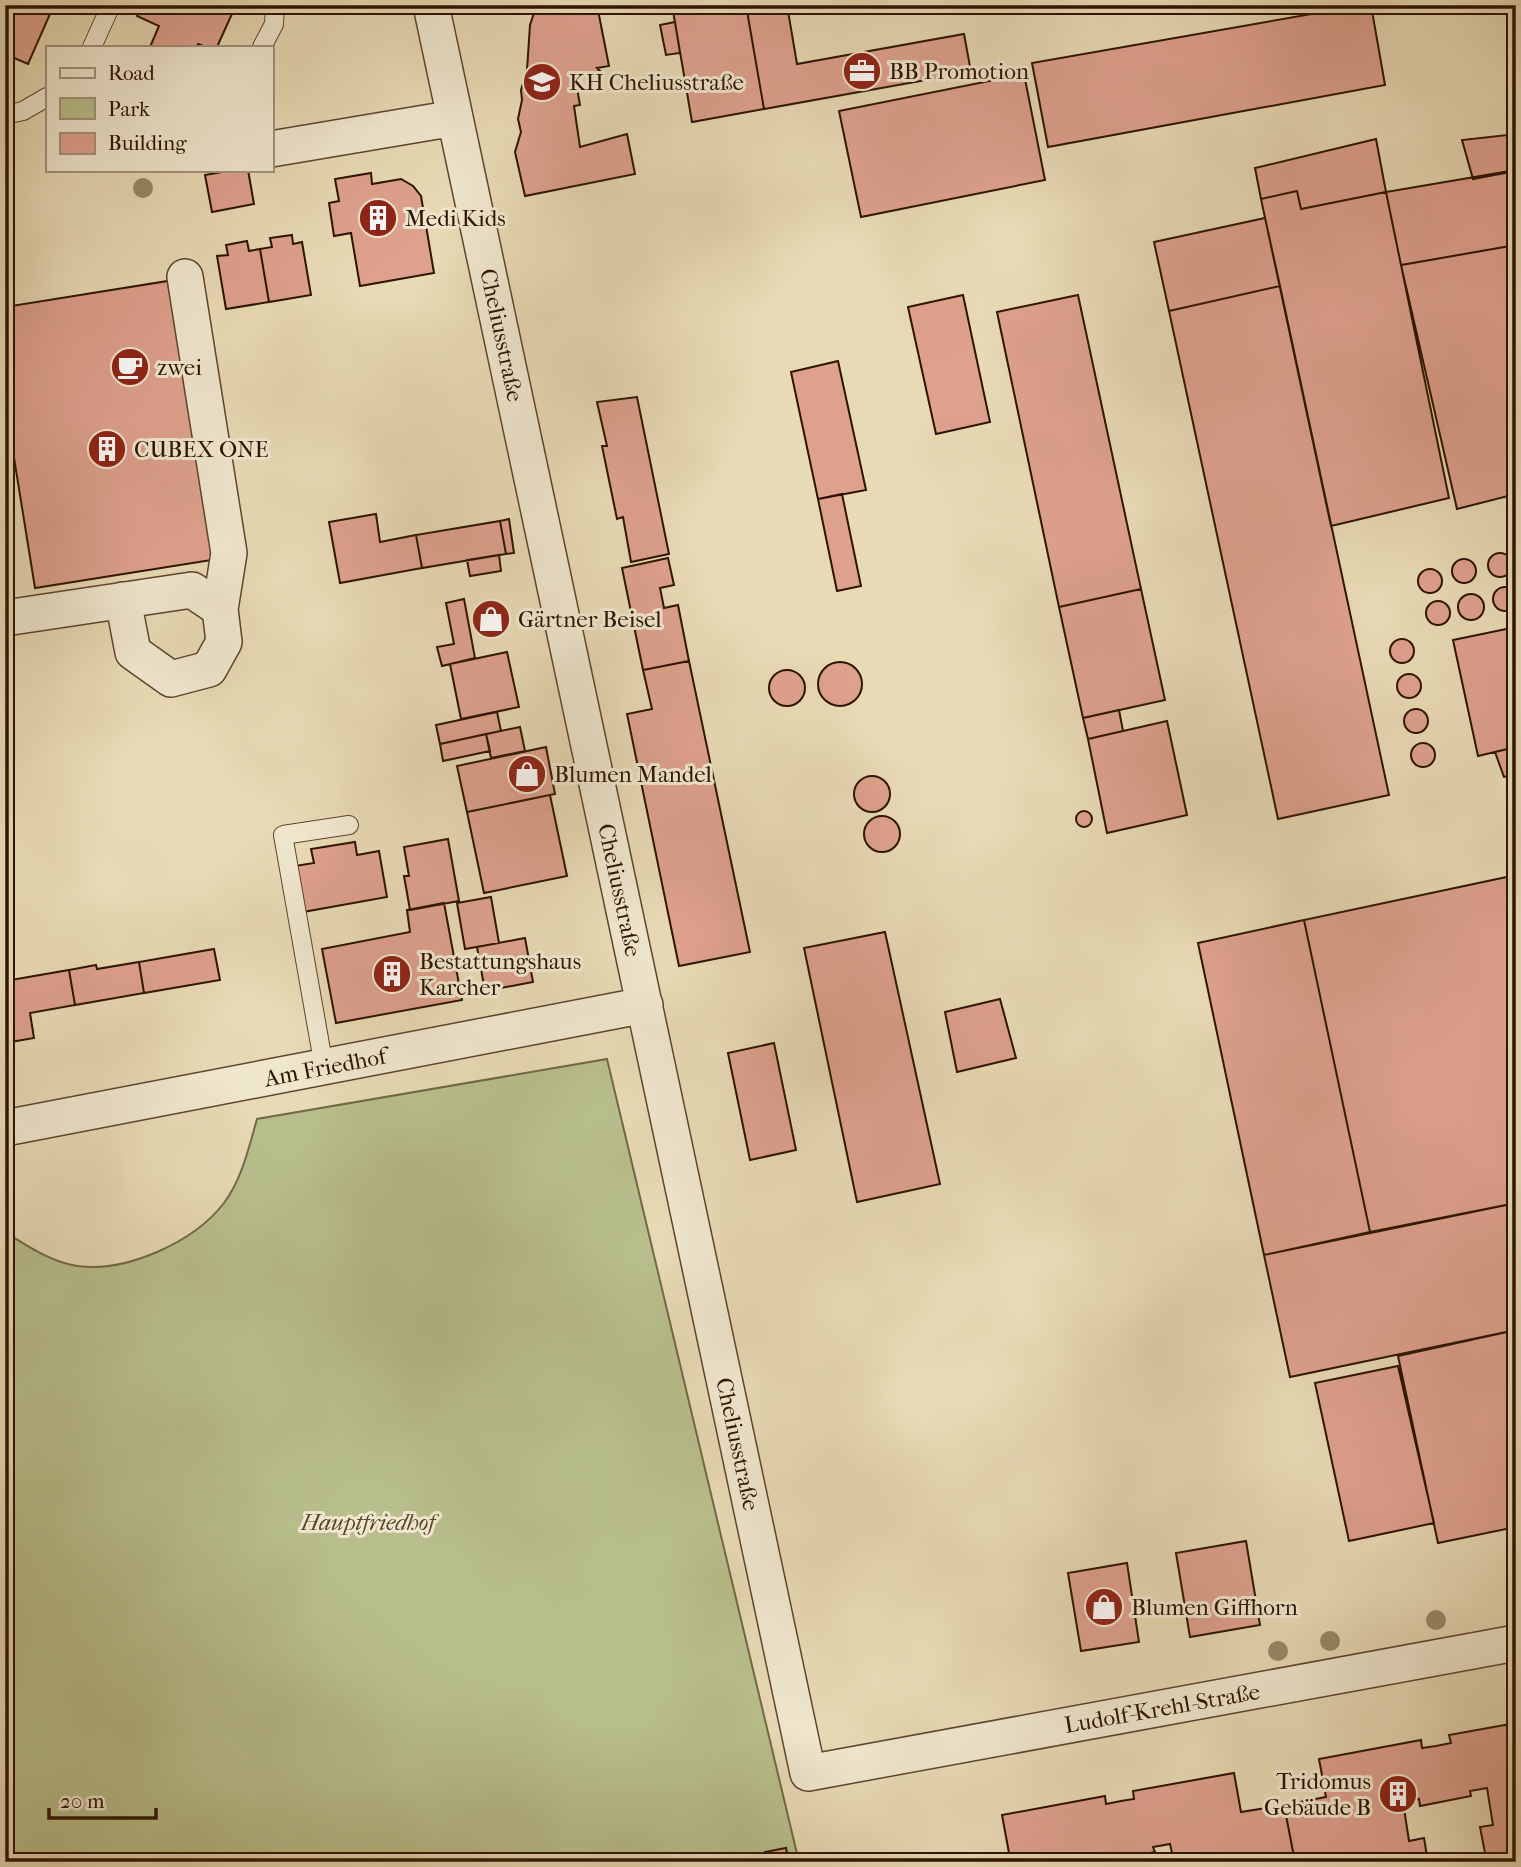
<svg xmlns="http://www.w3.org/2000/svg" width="1521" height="1867" viewBox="0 0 1521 1867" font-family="'IM FELL French Canon',serif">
	<rect width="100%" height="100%" fill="#e8dab5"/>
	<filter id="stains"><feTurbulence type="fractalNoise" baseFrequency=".00286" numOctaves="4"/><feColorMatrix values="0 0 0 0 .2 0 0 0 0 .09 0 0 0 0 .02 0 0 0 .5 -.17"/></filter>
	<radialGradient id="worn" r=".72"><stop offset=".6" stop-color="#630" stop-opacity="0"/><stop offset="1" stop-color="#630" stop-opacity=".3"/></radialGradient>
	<!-- green -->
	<path fill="#b8bf8c" stroke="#726946" stroke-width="2" d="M 607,1059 L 799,1862 L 5,1862 L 5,1232 C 27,1246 51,1262 77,1266 C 126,1273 194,1242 224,1203 C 242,1179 249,1147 257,1119 Z"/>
	<!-- building -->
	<path fill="#dea18e" stroke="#2d1300" stroke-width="2" d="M 5,5 L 54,5 L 28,64 L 5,54 Z
		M 142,5 L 236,5 L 217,47 L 206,47 L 198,44 L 197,47 L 150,47 L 159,26 L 137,16 Z
		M 567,5 L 597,5 L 609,66 L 597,68 L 600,71 L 575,77 L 580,105 L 574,106 L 580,147 L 627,134 L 635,174 L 525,196 L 515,152 L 521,132 L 518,119 L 522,100 L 521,90 L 527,70 L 530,25 L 534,13 Z
		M 672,5 L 746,5 L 764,109 L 692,122 Z
		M 746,5 L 787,5 L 797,64 L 964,34 L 971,72 L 764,109 Z
		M 1363,5 L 1371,5 L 1385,85 L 1048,147 L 1032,63 Z
		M 675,22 L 680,53 L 666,55 L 660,25 Z
		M 1024,74 L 1045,180 L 861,217 L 839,111 Z
		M 1516,134 L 1516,171 L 1473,179 L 1462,140 Z
		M 1376,139 L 1386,192 L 1301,209 L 1297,191 L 1261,199 L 1255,168 Z
		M 233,170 L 248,170 L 254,204 L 212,212 L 205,175 Z
		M 1516,170 L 1516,245 L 1401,265 L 1386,192 Z
		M 371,173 L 372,184 L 401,179 L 413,186 L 421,196 L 434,273 L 360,286 L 351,233 L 334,236 L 329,203 L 339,201 L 335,179 Z
		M 1297,191 L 1301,209 L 1386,192 L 1449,498 L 1331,526 L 1261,199 Z
		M 1265,218 L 1280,286 L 1169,311 L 1154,242 Z
		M 292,235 L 293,244 L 302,242 L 311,295 L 269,302 L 260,249 L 272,247 L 270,238 Z
		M 247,241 L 249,251 L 260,249 L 269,302 L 226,309 L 217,256 L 228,255 L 226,245 Z
		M 1516,245 L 1516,494 L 1457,509 L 1401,265 Z
		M 174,280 L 218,559 L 35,588 L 5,402 L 5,307 Z
		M 1280,286 L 1389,795 L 1278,819 L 1169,311 Z
		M 963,295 L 990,422 L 936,434 L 908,307 Z
		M 1078,295 L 1141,589 L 1059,607 L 997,312 Z
		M 838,361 L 866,490 L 818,499 L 791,372 Z
		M 637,397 L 669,554 L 631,562 L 623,517 L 617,519 L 602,446 L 607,446 L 597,402 Z
		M 842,494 L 861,586 L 837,591 L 818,499 Z
		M 376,514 L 380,542 L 416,535 L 422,568 L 340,583 L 329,522 Z
		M 509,519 L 514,553 L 506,554 L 500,521 Z
		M 500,521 L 506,554 L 422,568 L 416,535 Z
		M1488 565a12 12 0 1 1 24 0a12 12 0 1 1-24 0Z
		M 499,555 L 501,571 L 470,576 L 467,560 Z
		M 668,558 L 674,585 L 660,588 L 664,608 L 678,605 L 689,661 L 643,670 L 622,568 Z
		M1452 571a12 12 0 1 1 24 0a12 12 0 1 1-24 0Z
		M1418 581a12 12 0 1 1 24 0a12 12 0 1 1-24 0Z
		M1493 599a12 12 0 1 1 24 0a12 12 0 1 1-24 0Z
		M 1141,589 L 1165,700 L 1083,718 L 1059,607 Z
		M1458 607a13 13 0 1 1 26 0a13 13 0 1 1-26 0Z
		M 464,599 L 475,658 L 442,666 L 437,647 L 454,644 L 446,603 Z
		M1426 613a12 12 0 1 1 24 0a12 12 0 1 1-24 0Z
		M 1516,627 L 1516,747 L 1478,756 L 1453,640 Z
		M1390 651a12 12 0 1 1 24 0a12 12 0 1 1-24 0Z
		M 507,652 L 519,707 L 461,719 L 450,664 Z
		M 689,661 L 750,952 L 679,966 L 627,714 L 652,709 L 643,670 Z
		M818 684a22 22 0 1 1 44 0a22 22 0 1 1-44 0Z
		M769 688a18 18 0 1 1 36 0a18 18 0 1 1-36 0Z
		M1397 686a12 12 0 1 1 24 0a12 12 0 1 1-24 0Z
		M1404 721a12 12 0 1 1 24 0a12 12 0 1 1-24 0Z
		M 1119,710 L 1123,731 L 1088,739 L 1083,718 Z
		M 497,712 L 501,731 L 440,744 L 436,725 Z
		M 1167,721 L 1187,815 L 1107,833 L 1088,739 Z
		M 520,727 L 525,751 L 491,758 L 486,734 Z
		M 486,734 L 490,751 L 443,761 L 440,744 Z
		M1411 755a12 12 0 1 1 24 0a12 12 0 1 1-24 0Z
		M 546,747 L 555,794 L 467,812 L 457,766 Z
		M 1516,747 L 1516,775 L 1504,777 L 1495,752 Z
		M854 794a18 18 0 1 1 36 0a18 18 0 1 1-36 0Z
		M 550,795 L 567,876 L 484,893 L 467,812 Z
		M1076 819a8 8 0 1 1 16 0a8 8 0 1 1-16 0Z
		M864 834a18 18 0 1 1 36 0a18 18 0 1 1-36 0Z
		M 448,839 L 459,901 L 410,910 L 404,876 L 409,876 L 404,847 Z
		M 355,842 L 357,855 L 379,851 L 387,897 L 303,912 L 295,866 L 314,863 L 311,849 Z
		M 1516,875 L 1516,1203 L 1370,1232 L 1304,920 Z
		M 491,897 L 499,943 L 465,949 L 457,903 Z
		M 444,903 L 462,1000 L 336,1023 L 322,949 L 410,932 L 407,910 Z
		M 1304,920 L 1370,1232 L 1264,1255 L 1198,943 Z
		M 885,932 L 940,1184 L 857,1202 L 804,948 Z
		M 525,938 L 533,982 L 485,991 L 477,947 Z
		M 214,949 L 220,980 L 144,993 L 139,962 Z
		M 139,962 L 144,993 L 75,1005 L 69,970 L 96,965 L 97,969 Z
		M 69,970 L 75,1005 L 30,1013 L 34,1038 L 5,1043 L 5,981 Z
		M 1000,999 L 1016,1058 L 957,1072 L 945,1012 Z
		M 774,1043 L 796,1150 L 750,1160 L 728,1053 Z
		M 1516,1203 L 1516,1330 L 1290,1377 L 1264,1255 Z
		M 1516,1330 L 1516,1527 L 1438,1543 L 1398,1356 Z
		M 1398,1366 L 1434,1523 L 1349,1541 L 1315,1383 Z
		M 1246,1541 L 1260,1625 L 1190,1637 L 1176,1553 Z
		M 1127,1563 L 1139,1642 L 1081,1651 L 1068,1573 Z
		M 1516,1723 L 1516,1853 L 1486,1858 L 1480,1827 L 1493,1825 L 1487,1788 L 1470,1791 L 1471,1796 L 1420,1806 L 1419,1799 L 1403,1802 L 1409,1841 L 1424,1838 L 1428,1862 L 1295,1862 L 1284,1805 L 1326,1797 L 1319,1759 L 1421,1740 L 1422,1748 L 1436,1746 L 1451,1743 L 1449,1735 Z
		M 1234,1773 L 1241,1812 L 1284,1805 L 1295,1862 L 1174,1862 L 1170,1844 L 1153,1847 L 1155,1852 L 1104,1862 L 1103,1856 L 1086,1858 L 1087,1862 L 975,1862 L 975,1858 L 1009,1853 L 1002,1815 L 1105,1796 L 1106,1804 L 1121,1801 L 1134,1799 L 1133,1791 Z
		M 786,1848 L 789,1862 L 767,1862 L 765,1852 Z"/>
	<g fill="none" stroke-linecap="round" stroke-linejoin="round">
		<!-- service casing -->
		<g stroke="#5c452d" stroke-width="20">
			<path id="service" d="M 92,47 L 111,5
				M 262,47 L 274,24 L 275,5
				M 5,115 L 23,111 L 47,97
				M 324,1067 L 283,835 L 349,825"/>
		</g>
		<!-- minor casing -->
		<g stroke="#5c452d" stroke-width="38">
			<path id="minor" d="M 431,5 L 808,1773 L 1516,1643
				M 271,149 L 455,118
				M 185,277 L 229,553 L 220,609
				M 5,618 L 192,590 L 220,609 L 224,642 L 209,669 L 171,679 L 133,652 L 123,600
				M 5,1128 L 645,1005"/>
		</g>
		<!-- service -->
		<use href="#service" stroke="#f0e7cf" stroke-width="18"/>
		<!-- minor -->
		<use href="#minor" stroke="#f0e7cf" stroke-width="35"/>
	</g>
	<!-- trees -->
	<g fill="#988969">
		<circle cx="143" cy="188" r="10"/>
		<circle cx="1436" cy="1620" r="10"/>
		<circle cx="1330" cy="1641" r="10"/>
		<circle cx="1278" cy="1651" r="10"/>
	</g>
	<!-- icons -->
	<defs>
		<g id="office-disc" transform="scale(2.0125)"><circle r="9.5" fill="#8f2418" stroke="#f0e7cf"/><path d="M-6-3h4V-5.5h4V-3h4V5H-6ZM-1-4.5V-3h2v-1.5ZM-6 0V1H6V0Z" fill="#fff"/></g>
		<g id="school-disc" transform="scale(2.0125)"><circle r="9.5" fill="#8f2418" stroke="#f0e7cf"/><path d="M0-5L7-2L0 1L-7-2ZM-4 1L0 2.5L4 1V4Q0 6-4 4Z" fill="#fff"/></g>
		<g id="building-disc" transform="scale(2.0125)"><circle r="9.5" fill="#8f2418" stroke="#f0e7cf"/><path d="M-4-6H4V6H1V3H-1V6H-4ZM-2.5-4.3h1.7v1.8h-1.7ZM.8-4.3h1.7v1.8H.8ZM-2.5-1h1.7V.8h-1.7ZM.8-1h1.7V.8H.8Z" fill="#fff"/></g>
		<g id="cafe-disc" transform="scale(2.0125)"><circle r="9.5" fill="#8f2418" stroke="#f0e7cf"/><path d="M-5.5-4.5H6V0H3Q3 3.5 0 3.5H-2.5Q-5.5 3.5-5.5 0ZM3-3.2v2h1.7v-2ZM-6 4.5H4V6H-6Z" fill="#fff"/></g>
		<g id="shop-disc" transform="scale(2.0125)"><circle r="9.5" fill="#8f2418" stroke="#f0e7cf"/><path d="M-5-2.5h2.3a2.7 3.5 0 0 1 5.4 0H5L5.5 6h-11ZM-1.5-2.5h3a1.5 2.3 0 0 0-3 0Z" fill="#fff"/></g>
	</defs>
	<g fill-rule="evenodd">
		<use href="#office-disc" x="862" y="71"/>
		<use href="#school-disc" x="542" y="82"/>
		<use href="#building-disc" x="378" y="218"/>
		<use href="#cafe-disc" x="130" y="367"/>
		<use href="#building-disc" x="107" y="449"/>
		<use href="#shop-disc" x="491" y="619"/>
		<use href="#shop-disc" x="527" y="774"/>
		<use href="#building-disc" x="392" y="974"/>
		<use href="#shop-disc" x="1104" y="1607"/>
		<use href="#building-disc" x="1398" y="1794"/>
	</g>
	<g text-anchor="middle" stroke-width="6" stroke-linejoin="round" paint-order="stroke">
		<!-- poi labels -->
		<g font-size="23" fill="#2d1300" stroke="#f0e7cf" text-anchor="start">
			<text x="889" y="79">BB Promotion</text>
			<text x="569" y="90">KH Cheliusstraße</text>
			<text x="405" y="226">Medi Kids</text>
			<text x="157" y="375">zwei</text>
			<text x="134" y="457">CUBEX ONE</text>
			<text x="518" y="627">Gärtner Beisel</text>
			<text x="554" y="782">Blumen Mandel</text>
			<text x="419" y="969">Bestattungshaus<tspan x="419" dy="26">Karcher</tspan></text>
			<text x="1131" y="1615">Blumen Giffhorn</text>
			<text x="1371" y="1789" text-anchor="end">Tridomus<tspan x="1371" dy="26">Gebäude B</tspan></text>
		</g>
		<!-- street labels -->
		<g font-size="23" fill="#2d1300" stroke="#f0e7cf">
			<text transform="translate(502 335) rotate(78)" y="8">Cheliusstraße</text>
			<text transform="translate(620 890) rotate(78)" y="8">Cheliusstraße</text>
			<text transform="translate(325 1067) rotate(-11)" y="8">Am Friedhof</text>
			<text transform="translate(738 1444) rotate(78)" y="8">Cheliusstraße</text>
			<text transform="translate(1162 1708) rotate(-10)" y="8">Ludolf-Krehl-Straße</text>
		</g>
		<!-- park labels -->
		<g font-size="23" font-style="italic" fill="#57472a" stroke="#f0e7cf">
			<text x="368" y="1530">Hauptfriedhof</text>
		</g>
	</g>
	<!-- margin -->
	<rect width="1521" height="1867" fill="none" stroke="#e8dab5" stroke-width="28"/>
	<rect x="7" y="7" width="1507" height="1853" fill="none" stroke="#2d1300" stroke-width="3.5"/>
	<rect x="14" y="14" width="1493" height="1839" fill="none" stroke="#2d1300" stroke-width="2"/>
	<!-- legend -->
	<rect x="46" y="46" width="228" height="126" fill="#f0e7cf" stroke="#a2927c" stroke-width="2"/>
	<rect x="60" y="68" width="35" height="10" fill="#f0e7cf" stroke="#a2927c" stroke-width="2"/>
	<text x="108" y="80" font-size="21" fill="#2d1300">Road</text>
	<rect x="60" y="98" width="35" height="21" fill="#b8bf8c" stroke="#a2927c" stroke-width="2"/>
	<text x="108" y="116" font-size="21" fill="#2d1300">Park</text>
	<rect x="60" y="133" width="35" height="21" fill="#dea18e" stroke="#a2927c" stroke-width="2"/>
	<text x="108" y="150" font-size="21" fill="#2d1300">Building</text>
	<!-- scale -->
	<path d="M49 1808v10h107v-10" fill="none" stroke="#2d1300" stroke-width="3.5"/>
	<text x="60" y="1808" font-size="21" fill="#2d1300" stroke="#f0e7cf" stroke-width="5" paint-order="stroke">20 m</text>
	<rect width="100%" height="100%" filter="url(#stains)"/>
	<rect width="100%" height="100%" fill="url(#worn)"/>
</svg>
